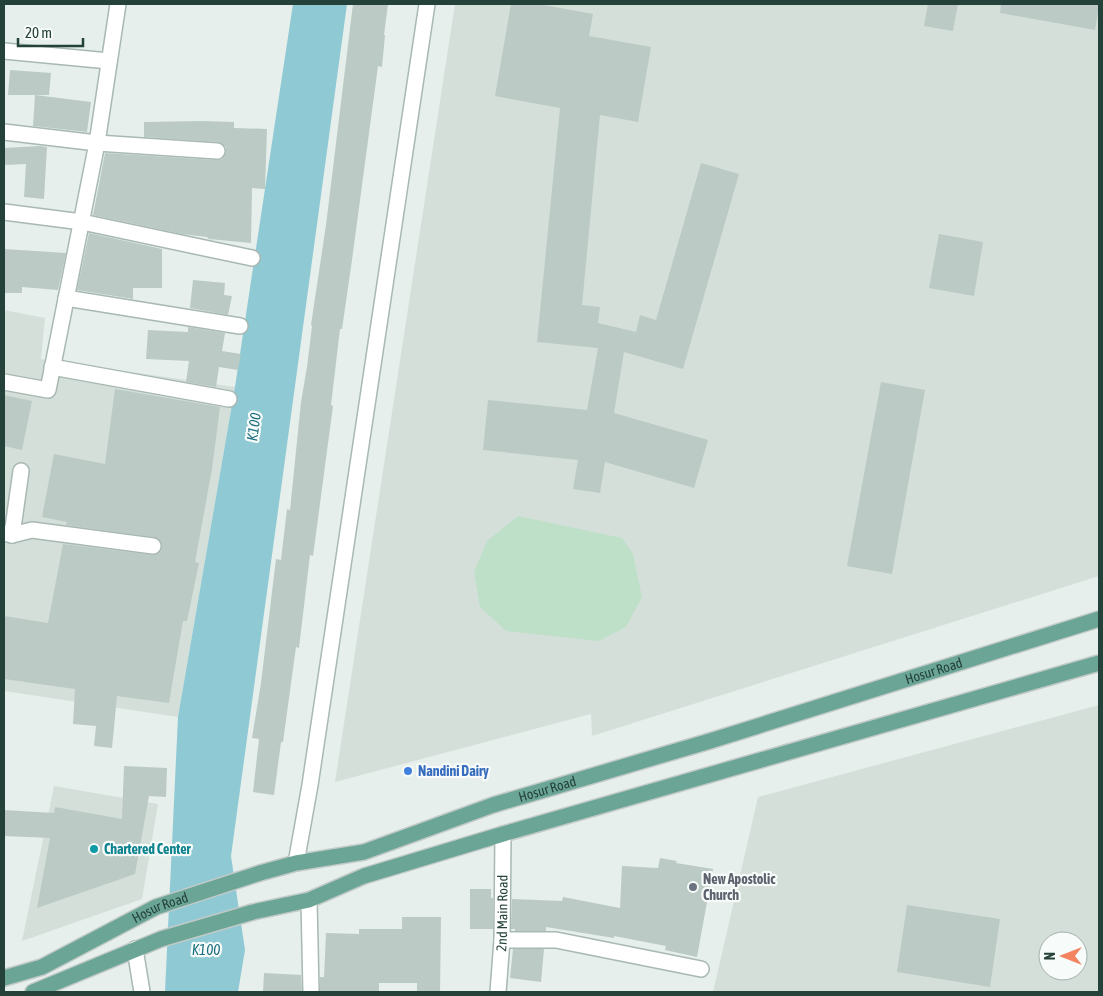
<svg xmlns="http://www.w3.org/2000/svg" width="1103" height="996" viewBox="0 0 1103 996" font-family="'Asap Condensed',sans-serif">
	<rect width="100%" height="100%" fill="#e6efeb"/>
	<!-- built -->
	<path fill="#d4dfda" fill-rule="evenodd" d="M 455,4 L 1099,4 L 1099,576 L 592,736 L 591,714 L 335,782 Z
		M 4,310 L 45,318 L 41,359 L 235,387 L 178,717 L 4,691 Z
		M 1099,705 L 1099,992 L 713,992 L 758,797 ZM 1048,941 L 1078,941 L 1078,971 L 1048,971 Z
		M 54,786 L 158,804 L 142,899 L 22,941 Z"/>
	<!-- green -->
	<path fill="#bfe0c8" d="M 518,516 L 622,538 L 633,554 L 642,597 L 626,627 L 599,641 L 506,631 L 480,607 L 474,572 L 487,541 Z"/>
	<!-- water -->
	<path fill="#8ec9d4" d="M 293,4 L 347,4 L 231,856 L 245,950 L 238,992 L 165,992 L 178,717 L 235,387 Z"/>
	<!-- building -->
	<path fill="#bbcac4" d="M 353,4 L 388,4 L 384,35 L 385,35 L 382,67 L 378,66 L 352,260 L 342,329 L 340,329 L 331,405 L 333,406 L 313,556 L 310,555 L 299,648 L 296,647 L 283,742 L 281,742 L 274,795 L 253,792 L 259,739 L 252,738 L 261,683 L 276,559 L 281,560 L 287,509 L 290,510 L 301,402 L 307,367 L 312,326 L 311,325 L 326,225 Z
		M 511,4 L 538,4 L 593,14 L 589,36 L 651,47 L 638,122 L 600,115 L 582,305 L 600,307 L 598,323 L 636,332 L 640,315 L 656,320 L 701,163 L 739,174 L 683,369 L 624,352 L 614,413 L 708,440 L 694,488 L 605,462 L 600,493 L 573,489 L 578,460 L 483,450 L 488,400 L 587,410 L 598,348 L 537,342 L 560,108 L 495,96 Z
		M 928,4 L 958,4 L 953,31 L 924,26 Z
		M 1001,4 L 1099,4 L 1099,6 L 1095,30 L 1000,13 Z
		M 10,70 L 51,73 L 49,95 L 8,95 Z
		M 35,95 L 91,102 L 87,132 L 33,126 Z
		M 201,121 L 234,122 L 234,128 L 267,129 L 265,189 L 252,188 L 251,243 L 209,239 L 207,237 L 182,234 L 93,215 L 105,153 L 216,160 L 222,159 L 226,152 L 226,147 L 218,142 L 144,137 L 144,122 Z
		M 40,146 L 47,147 L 44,199 L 24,197 L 26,164 L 4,165 L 4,148 Z
		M 89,233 L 162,249 L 162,288 L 133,288 L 133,299 L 77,290 Z
		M 939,234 L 983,242 L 974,296 L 929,288 Z
		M 4,249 L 66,253 L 58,290 L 22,287 L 22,293 L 4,293 Z
		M 193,280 L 225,283 L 224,295 L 232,296 L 228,315 L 190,308 Z
		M 188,327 L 225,333 L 222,351 L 241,354 L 238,370 L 219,367 L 216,387 L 186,382 L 189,361 L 146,359 L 148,330 L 188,332 Z
		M 881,382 L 925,390 L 892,574 L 847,566 Z
		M 115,389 L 220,407 L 212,469 L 195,562 L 199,563 L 187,621 L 183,621 L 169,703 L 117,696 L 112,748 L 94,746 L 96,726 L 73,724 L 75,689 L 4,679 L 4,616 L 48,623 L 63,544 L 152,555 L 157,554 L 161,551 L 162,547 L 161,542 L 154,537 L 66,525 L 67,522 L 42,517 L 54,454 L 105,464 Z
		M 4,395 L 32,401 L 22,450 L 4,446 Z
		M 124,766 L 167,768 L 166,797 L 149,796 L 135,874 L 37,908 L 50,838 L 4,836 L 4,810 L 54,813 L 55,807 L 122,819 Z
		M 660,858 L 677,861 L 676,863 L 713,869 L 697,957 L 665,950 L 666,946 L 614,936 L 614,938 L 546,927 L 546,931 L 515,931 L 515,929 L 511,929 L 512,899 L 562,901 L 563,897 L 620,908 L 622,866 L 658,868 Z
		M 470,889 L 491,889 L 491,898 L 493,898 L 493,929 L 470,929 Z
		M 907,905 L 1000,919 L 990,987 L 897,972 Z
		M 402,917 L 441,917 L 440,992 L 417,992 L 417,983 L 379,983 L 379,992 L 320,992 L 320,977 L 324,977 L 326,933 L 359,934 L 359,929 L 402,929 Z
		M 513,949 L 544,949 L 541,982 L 510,978 Z
		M 264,973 L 301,975 L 302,992 L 263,992 Z"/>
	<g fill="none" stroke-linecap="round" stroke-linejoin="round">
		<!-- minor casing -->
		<g stroke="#a8b8b2" stroke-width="18">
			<g id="minor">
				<path d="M 4,51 L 109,61"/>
				<path d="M 4,132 L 97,143 L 217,151"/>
				<path d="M 4,212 L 82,222 L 252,258"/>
				<path d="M 66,298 L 240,326"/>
				<path d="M 52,367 L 229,399"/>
				<path d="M 4,382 L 48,390 L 97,143 L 118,4"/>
				<path d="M 4,533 L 12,535 L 32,530 L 153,546"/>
				<path d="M 12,535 L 21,471"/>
				<path d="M 296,863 L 310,785 L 427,4"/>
				<path d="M 309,900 L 311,992"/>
				<path d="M 502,940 L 556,940 L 701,969"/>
				<path d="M 135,949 L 142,992"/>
				<path id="s1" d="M 498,992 L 502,940 L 503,834"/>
			</g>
		</g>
		<!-- major casing -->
		<g stroke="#c2cac8" stroke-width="18">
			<g id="major">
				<path id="s2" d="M 4,978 L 42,967 L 156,907 L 260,873 L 296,863 L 364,852 L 493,805 L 710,741 L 1099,619"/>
				<path d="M 33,992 L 161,939 L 253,912 L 309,900 L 364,876 L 503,834 L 1099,663"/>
			</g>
		</g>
		<!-- minor -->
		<use href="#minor" stroke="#fff" stroke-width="15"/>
		<!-- major -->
		<use href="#major" stroke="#6aa596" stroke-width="15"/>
	</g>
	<!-- markers -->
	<circle fill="#3f7fe0" stroke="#f7fbf9" stroke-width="2" cx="408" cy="771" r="5"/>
	<circle fill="#0f9aa8" stroke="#f7fbf9" stroke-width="2" cx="94" cy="849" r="5"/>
	<circle fill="#6b7280" stroke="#f7fbf9" stroke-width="2" cx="693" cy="887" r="5"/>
	<g text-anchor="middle" stroke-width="4.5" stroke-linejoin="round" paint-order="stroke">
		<!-- street labels -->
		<g font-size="14" fill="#24423a" stroke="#f7fbf9">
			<text dy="5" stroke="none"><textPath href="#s2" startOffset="982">Hosur Road</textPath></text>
			<text dy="5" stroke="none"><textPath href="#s2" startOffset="578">Hosur Road</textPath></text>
			<text dy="5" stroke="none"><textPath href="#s2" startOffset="172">Hosur Road</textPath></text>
			<text dy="5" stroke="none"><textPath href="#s1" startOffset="79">2nd Main Road</textPath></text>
		</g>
		<!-- shop labels -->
		<g font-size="14" font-weight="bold" fill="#366cbe" stroke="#f7fbf9" text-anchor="start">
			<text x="418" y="776">Nandini Dairy</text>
		</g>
		<!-- culture labels -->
		<g font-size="14" font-weight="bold" fill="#0d838f" stroke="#f7fbf9" text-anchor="start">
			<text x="104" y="854">Chartered Center</text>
		</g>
		<!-- worship labels -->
		<g font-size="14" font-weight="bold" fill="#5b616d" stroke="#f7fbf9" text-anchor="start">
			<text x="703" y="884">New Apostolic<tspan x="703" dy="16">Church</tspan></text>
		</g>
		<!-- water labels -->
		<g font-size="15" font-style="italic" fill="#1c6f80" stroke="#f7fbf9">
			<text transform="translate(254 427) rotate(-82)" y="5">K100</text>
			<text x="206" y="955">K100</text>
		</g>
	</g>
	<!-- border -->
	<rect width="1103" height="996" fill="none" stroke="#24423a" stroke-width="10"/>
	<!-- north arrow -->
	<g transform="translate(1063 956) rotate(270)"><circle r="24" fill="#f7fbf9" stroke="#a3b1ad"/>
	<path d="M0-4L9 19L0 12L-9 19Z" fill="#f4845f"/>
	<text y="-8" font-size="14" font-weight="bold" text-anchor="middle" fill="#24423a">N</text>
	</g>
	<!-- scale -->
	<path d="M18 38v8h65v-8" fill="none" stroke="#24423a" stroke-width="2.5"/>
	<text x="25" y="38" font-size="15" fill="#24423a" stroke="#f7fbf9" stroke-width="4" paint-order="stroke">20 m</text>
</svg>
